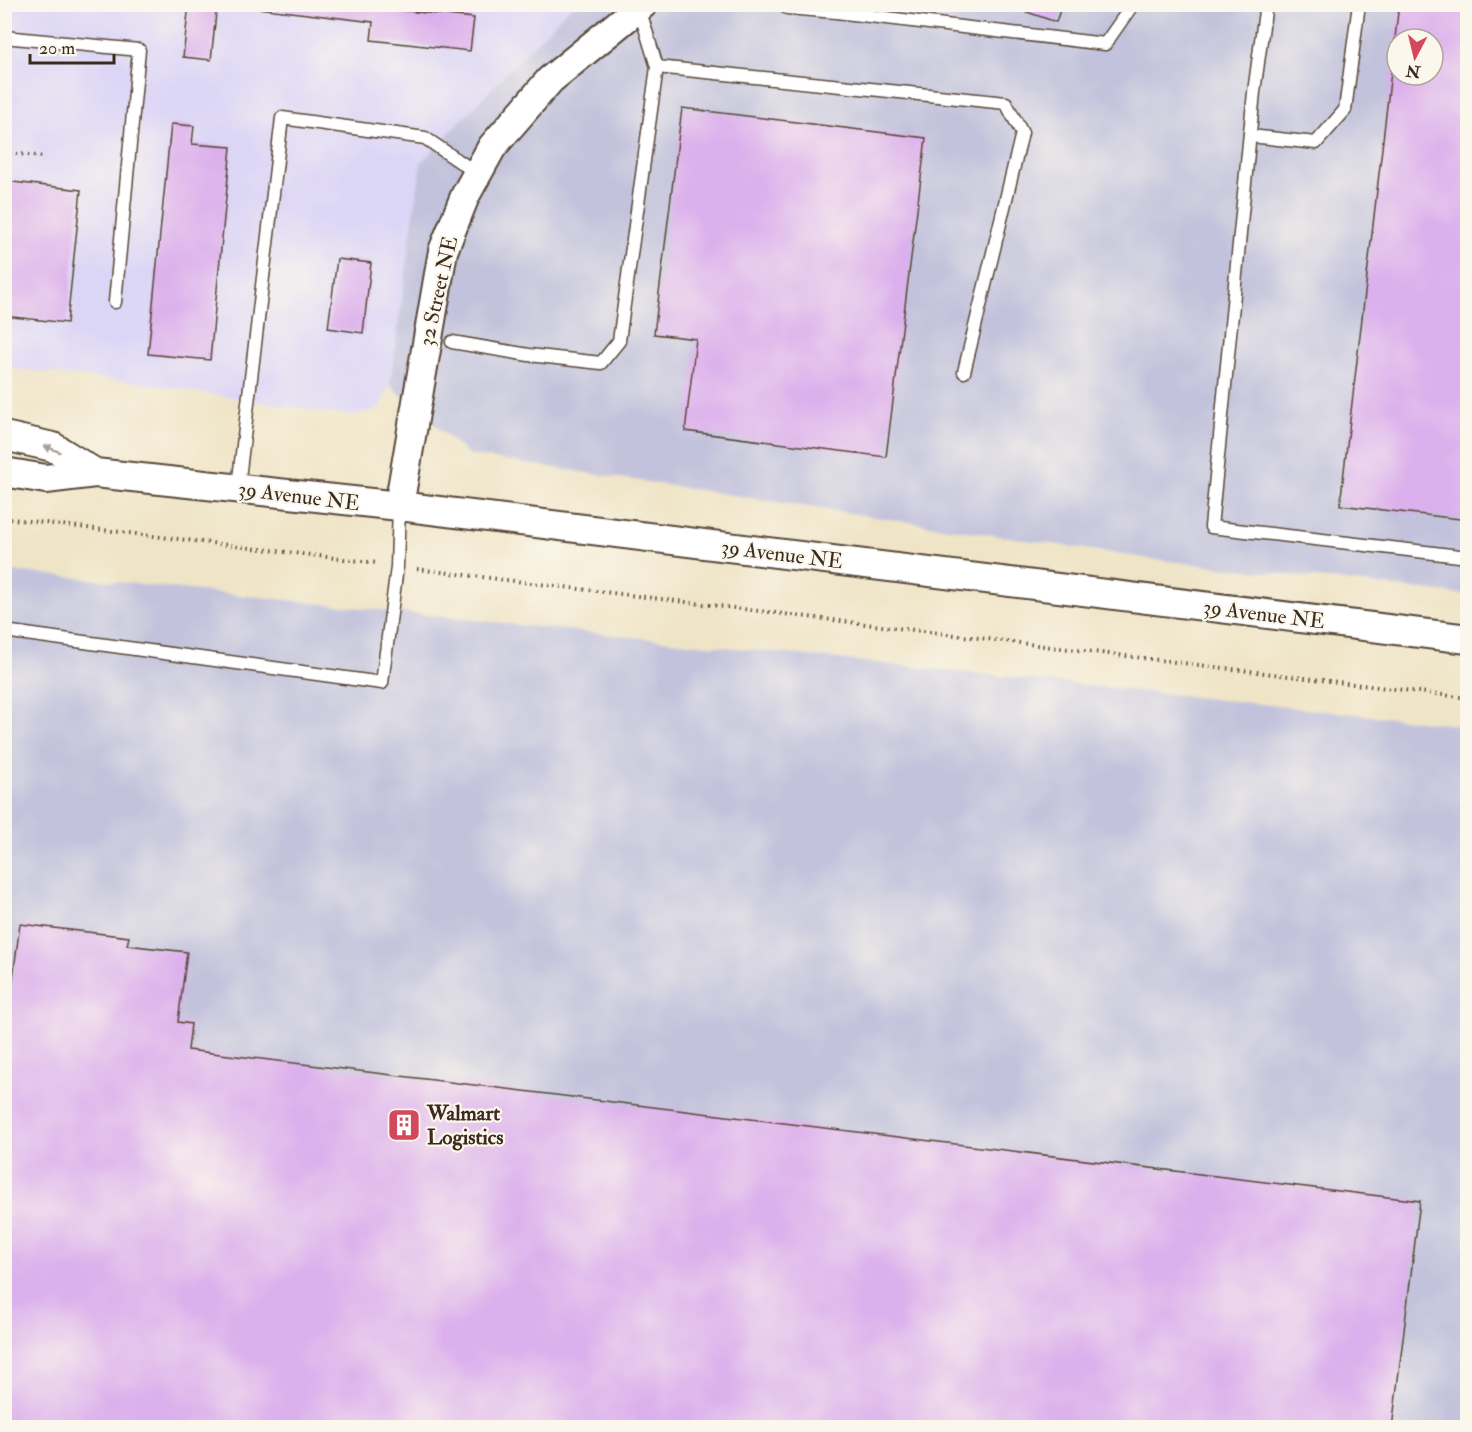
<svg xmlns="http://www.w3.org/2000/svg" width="1472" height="1432" viewBox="0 0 1472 1432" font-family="'IM FELL Double Pica',serif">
	<rect width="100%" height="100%" fill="#fbf7ec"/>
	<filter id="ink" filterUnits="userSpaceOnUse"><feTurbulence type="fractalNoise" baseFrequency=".0167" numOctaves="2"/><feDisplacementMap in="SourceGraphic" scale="12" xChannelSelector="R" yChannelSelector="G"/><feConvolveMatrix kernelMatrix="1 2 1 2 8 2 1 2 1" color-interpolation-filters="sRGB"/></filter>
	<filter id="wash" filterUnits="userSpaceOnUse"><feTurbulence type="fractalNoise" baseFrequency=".008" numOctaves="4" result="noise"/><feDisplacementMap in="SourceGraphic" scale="24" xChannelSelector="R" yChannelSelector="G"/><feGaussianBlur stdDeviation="1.35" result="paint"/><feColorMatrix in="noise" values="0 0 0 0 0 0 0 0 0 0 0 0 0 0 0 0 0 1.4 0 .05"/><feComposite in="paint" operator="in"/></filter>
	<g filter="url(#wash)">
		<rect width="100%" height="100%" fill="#efe4c6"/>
		<!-- built -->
		<path fill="#dcd6f6" d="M 5,5 L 572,5 L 421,162 L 390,385 L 378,409 L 351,416 L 140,383 L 5,368 Z"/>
		<!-- industrial -->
		<path fill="#c2c2dc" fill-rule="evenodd" d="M 572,5 L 1467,5 L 1467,595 L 1151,559 L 469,455 L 390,385 L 421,162 ZM 1397,39 L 1433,39 L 1433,75 L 1397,75 Z
			M 4,570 L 1467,726 L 1467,1427 L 5,1427 Z"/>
		<g id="blocks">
			<!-- building -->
			<path fill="#dcb0ec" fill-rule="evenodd" d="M 189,4 L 217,4 L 211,60 L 183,57 Z
				M 1004,4 L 1062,4 L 1056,22 Z
				M 1399,4 L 1468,4 L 1468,520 L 1340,505 ZM 1397,39 L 1433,39 L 1433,75 L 1397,75 Z
				M 232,5 L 390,5 L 389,9 L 474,18 L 470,51 L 371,40 L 373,22 Z
				M 682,108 L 926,138 L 886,457 L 685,431 L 696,339 L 654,334 Z
				M 171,124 L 194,126 L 192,144 L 231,147 L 210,360 L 148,354 Z
				M 4,181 L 81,190 L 67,323 L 4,316 Z
				M 337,259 L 371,263 L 363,333 L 328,328 Z
				M 20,924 L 129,937 L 127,945 L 187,952 L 178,1022 L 191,1024 L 188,1050 L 1420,1201 L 1392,1428 L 4,1428 L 4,1046 Z"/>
		</g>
	</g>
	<g filter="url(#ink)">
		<use href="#blocks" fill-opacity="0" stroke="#564637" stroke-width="1.5"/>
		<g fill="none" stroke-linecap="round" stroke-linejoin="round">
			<!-- service casing -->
			<g stroke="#564637" stroke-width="15">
				<path id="service" d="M 783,4 L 787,8 L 836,12 L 839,5
					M 1266,4 L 1254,92 L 1211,527 L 1468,557
					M 836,12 L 1105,44 L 1133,4
					M 4,37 L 139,50 L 115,302
					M 657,67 L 1006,103 L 1022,133 L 964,372
					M 1250,136 L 1316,143 L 1345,110 L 1359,4
					M 452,342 L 529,355 L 601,363 L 619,341 L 657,67 L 639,8
					M 238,487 L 282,118 L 425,138 L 478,174
					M 4,631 L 382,683 L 397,567 L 399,506"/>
			</g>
			<!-- tertiary casing -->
			<g stroke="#564637" stroke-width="32">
				<path id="tertiary" d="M 4,436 L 53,447 L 95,473
					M 4,472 L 46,479 L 95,473 L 399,506 L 1468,639
					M 399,506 L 443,251 L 465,196 L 492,147 L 550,80 L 643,4"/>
			</g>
			<!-- path -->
			<path stroke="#564637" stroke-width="4" stroke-dasharray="1.5 4.5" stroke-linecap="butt" d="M 4,152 L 44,157
				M 4,518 L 377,563
				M 417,569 L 1468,698"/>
			<!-- service -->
			<use href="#service" stroke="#fff" stroke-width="12"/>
			<!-- tertiary -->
			<use href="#tertiary" stroke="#fff" stroke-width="28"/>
		</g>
		<!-- one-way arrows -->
		<defs><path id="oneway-solid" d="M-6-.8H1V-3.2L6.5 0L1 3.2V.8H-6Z" transform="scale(1.5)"/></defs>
		<use fill="#a79f9a" href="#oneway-solid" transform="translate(52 449) rotate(-158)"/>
	</g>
	<!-- icons -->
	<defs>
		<g id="building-square" transform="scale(1.725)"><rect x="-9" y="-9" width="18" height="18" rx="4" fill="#d1495b" stroke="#fbf7ec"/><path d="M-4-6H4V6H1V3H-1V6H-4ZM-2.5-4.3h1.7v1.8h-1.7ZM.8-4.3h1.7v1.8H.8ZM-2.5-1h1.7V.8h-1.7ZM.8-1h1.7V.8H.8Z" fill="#fff"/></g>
	</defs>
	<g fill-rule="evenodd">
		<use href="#building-square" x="404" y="1125"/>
	</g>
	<g text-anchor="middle" stroke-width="4.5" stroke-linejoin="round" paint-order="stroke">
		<!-- street labels -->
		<g font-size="21" fill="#3b2a1e" stroke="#fbf7ec">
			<text transform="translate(438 291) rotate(-77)" y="7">32 Street NE</text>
			<text transform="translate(299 496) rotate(7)" y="7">39 Avenue NE</text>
			<text transform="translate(782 554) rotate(7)" y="7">39 Avenue NE</text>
			<text transform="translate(1264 614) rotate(7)" y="7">39 Avenue NE</text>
		</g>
		<!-- poi labels -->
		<g font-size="21" font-weight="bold" fill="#3b2a1e" stroke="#fbf7ec" text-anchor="start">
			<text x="427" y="1120">Walmart<tspan x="427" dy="24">Logistics</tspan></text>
		</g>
	</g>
	<!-- margin -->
	<rect width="1472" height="1432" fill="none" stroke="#fbf7ec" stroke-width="24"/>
	<!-- north arrow -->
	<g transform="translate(1415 57) rotate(187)"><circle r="28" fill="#fbf7ec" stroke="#aea59a" stroke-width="1.5"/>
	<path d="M0-4.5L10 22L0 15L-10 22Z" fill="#d1495b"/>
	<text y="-9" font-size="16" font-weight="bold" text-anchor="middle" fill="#3b2a1e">N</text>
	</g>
	<!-- scale -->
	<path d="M30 54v9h84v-9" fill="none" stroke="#3b2a1e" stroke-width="3"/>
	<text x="39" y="54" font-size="18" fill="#3b2a1e" stroke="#fbf7ec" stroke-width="4.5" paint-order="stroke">20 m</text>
</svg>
